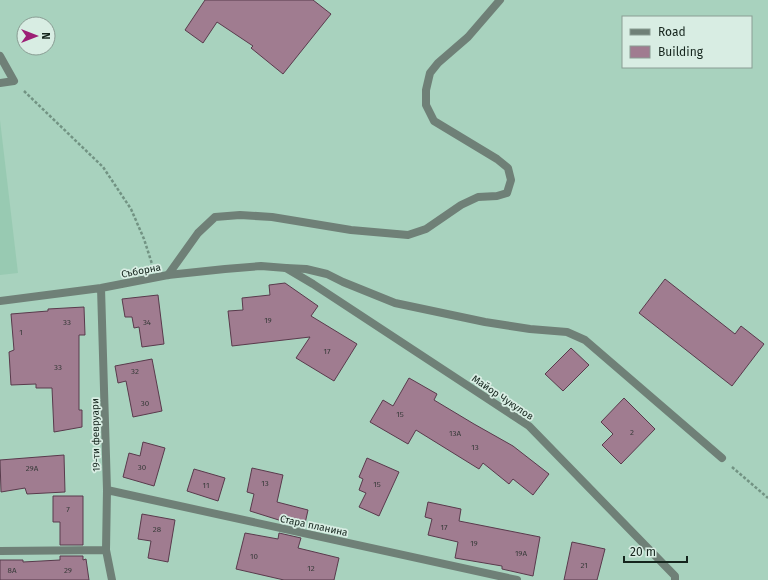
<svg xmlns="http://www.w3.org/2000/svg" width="768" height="580" viewBox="0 0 768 580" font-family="'Fira Sans',sans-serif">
	<rect width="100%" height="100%" fill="#a8d2be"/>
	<!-- built -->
	<path fill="#98cab2" d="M 0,120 L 18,273 L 0,275 Z"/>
	<!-- building -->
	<path fill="#a07c90" stroke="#593a4c" d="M 205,0 L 313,0 L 331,14 L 283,74 L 251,48 L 253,46 L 217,22 L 203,43 L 185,30 Z
		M 665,279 L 735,334 L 741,326 L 764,344 L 732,386 L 639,313 Z
		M 285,283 L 318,306 L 311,316 L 357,344 L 334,381 L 296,358 L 310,337 L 232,346 L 228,311 L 243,310 L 242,298 L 270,295 L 269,285 Z
		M 158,295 L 164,344 L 142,347 L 139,327 L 134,328 L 132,317 L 125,317 L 122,299 Z
		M 84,307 L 85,335 L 79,335 L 79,410 L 82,410 L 82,427 L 54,432 L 52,388 L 36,388 L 36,384 L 11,385 L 9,352 L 14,350 L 11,314 L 48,311 L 48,309 Z
		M 571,348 L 589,365 L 563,391 L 545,374 Z
		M 152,359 L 162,411 L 133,417 L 126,381 L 118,383 L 115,366 Z
		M 409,378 L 437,394 L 434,400 L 474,424 L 513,446 L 549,474 L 533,495 L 513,479 L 509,484 L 483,463 L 479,469 L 416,430 L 408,444 L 370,422 L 383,400 L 393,406 Z
		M 624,398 L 655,429 L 621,464 L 602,445 L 613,434 L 601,422 Z
		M 143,442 L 165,448 L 154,486 L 123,477 L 129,453 L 140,456 Z
		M 64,455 L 65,492 L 27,494 L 25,488 L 1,492 L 0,460 Z
		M 367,458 L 399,472 L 379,516 L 359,507 L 366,493 L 359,490 L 363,479 L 359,477 Z
		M 252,468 L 283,475 L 277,502 L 308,510 L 304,528 L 282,523 L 282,521 L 250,511 L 254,494 L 247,492 Z
		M 194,469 L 225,478 L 218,501 L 187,491 Z
		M 53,496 L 83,496 L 83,545 L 60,545 L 60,522 L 53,522 Z
		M 428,502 L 461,509 L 459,521 L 540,537 L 533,576 L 502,569 L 502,566 L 455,558 L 458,542 L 428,535 L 432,519 L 425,517 Z
		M 142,514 L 175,520 L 168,562 L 148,558 L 151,541 L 138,539 Z
		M 245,533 L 278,539 L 279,533 L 301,538 L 298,548 L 339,558 L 334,580 L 284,580 L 236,569 Z
		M 572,542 L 605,549 L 597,580 L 564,580 Z
		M 60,556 L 83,556 L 83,560 L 86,559 L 89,580 L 0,580 L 0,560 L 23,560 L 23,562 L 60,560 Z"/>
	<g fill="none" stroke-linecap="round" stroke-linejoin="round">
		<!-- path -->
		<path stroke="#729383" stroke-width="2.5" stroke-dasharray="3 2" stroke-linecap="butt" d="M 24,91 L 103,167 L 131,209 L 144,239 L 152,264
			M 732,467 L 768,498"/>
		<!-- service -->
		<path stroke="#6f8077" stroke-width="8" d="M 286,268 L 306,269 L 327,274 L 343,282 L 395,303 L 485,322 L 530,329 L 567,332 L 585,340 L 722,458
			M 168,275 L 198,233 L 215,217 L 240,215 L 272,217 L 351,230 L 408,235 L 426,229 L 461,205 L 478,197 L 497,196 L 507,193 L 511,180 L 508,168 L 497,159 L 434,121 L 426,105 L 426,90 L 430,73 L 438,63 L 468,37 L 500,0"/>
		<!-- minor -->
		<path stroke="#6f8077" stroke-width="8" d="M 0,56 L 14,81 L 0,83
			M 101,288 L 107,490 L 106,550 L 112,580
			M 0,301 L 101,288 L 168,275 L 225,269 L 261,266 L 286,268 L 313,284 L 529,426 L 675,576 L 675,580
			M 107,490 L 517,580
			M 0,551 L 106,550"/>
	</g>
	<g text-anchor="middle" stroke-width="3.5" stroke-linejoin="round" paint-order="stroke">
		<!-- number labels -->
		<g font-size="8" fill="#383b3a">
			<text x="268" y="323">19</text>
			<text x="67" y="325">33</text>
			<text x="147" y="325">34</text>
			<text x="21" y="335">1</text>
			<text x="327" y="354">17</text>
			<text x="58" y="370">33</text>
			<text x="135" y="374">32</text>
			<text x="145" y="406">30</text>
			<text x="400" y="417">15</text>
			<text x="632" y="435">2</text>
			<text x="455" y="436">13А</text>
			<text x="475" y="450">13</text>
			<text x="142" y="470">30</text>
			<text x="32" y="471">29А</text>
			<text x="265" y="486">13</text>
			<text x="377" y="487">15</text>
			<text x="206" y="488">11</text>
			<text x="68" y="512">7</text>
			<text x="444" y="530">17</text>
			<text x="157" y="532">28</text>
			<text x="474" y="546">19</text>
			<text x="521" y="556">19А</text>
			<text x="254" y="559">10</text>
			<text x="584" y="568">21</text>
			<text x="311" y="571">12</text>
			<text x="12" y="573">8А</text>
			<text x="68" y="573">29</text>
		</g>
		<!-- street labels -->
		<g font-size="10" fill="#15251d" stroke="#d8ede3">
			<text transform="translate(141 270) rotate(-11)" y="4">Съборна</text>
			<text transform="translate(503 397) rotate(34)" y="4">Майор Чукулов</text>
			<text transform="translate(95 435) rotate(-91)" y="4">19-ти февруари</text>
			<text transform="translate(314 525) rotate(12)" y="4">Стара планина</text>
		</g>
	</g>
	<!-- legend -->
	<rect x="622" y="16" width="130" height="52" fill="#d8ede3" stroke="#8a9d94"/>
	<rect x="630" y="29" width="20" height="6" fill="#6f8077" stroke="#8a9d94"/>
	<text x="658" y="36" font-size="12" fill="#15251d">Road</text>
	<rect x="630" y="46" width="20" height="12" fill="#a07c90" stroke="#8a9d94"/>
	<text x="658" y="56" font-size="12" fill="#15251d">Building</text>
	<!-- north arrow -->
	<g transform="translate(36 36) rotate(90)"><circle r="19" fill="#d8ede3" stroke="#8a9d94"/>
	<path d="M0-3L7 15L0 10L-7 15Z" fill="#9c1f75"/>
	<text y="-6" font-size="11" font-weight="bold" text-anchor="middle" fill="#15251d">N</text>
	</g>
	<!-- scale -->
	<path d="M624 556v6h63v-6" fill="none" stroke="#15251d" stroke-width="2"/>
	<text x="630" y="556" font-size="12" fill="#15251d" stroke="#d8ede3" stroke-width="3" paint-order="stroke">20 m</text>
</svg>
